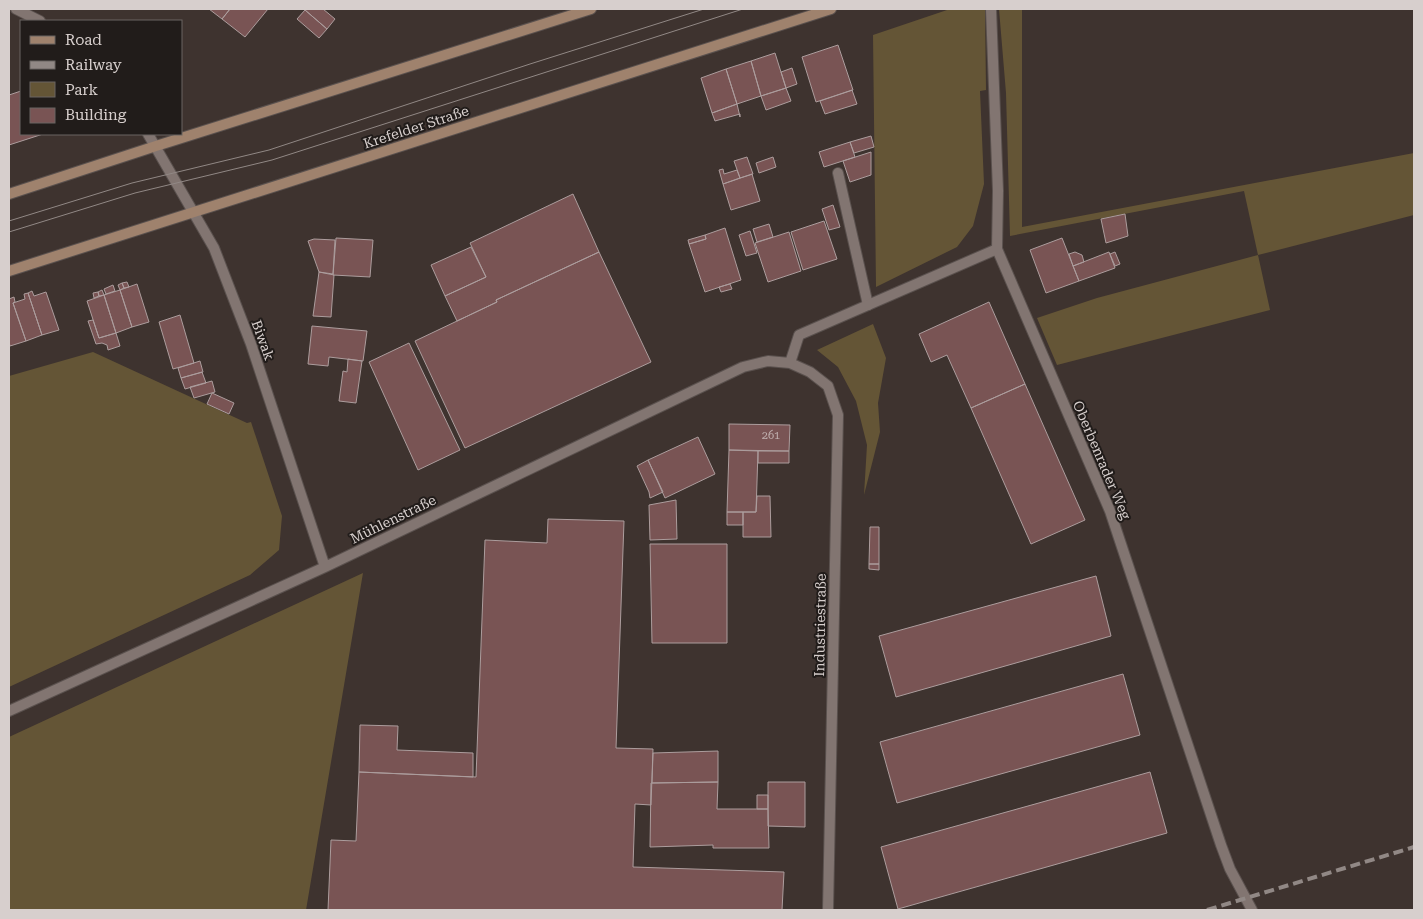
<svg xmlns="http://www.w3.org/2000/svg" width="1423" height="919" viewBox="0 0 1423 919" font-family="'Roboto Serif',serif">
	<rect width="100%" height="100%" fill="#3e332f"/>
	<!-- green -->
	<path fill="#645536" d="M 950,9 L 985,9 L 986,90 L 980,91 L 984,184 L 973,226 L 957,247 L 876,287 L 873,35 Z
		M 999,9 L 1022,9 L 1022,227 L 1414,153 L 1414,215 L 1258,255 L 1270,310 L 1057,365 L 1037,318 L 1097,298 L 1258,255 L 1244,191 L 1010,236 L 1006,93 Z
		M 873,324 L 886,358 L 878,403 L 880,432 L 864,495 L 867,445 L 856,401 L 838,367 L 817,350 Z
		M 93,352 L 247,423 L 251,422 L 282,516 L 279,550 L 250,575 L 9,687 L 9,376 Z
		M 363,573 L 306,910 L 9,910 L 9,737 Z"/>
	<!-- building -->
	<path fill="#795454" stroke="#ac9d9d" d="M 209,9 L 230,9 L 222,19 Z
		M 230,9 L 268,9 L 245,37 L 222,19 Z
		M 305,9 L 323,9 L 335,19 L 327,29 L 305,10 Z
		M 305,10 L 327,29 L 319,38 L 297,19 Z
		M 838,45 L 853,90 L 816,102 L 802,57 Z
		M 775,53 L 786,88 L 761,96 L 751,61 Z
		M 751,61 L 761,96 L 737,104 L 726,69 Z
		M 792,68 L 797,84 L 786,88 L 781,72 Z
		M 726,69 L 737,104 L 712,113 L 701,78 Z
		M 786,88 L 791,101 L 766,110 L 761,96 Z
		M 852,90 L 857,104 L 825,114 L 820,101 Z
		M 21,91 L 21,134 L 43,134 L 9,145 L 9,95 Z
		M 737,104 L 740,117 L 740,114 L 715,121 L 712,113 Z
		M 871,136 L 874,147 L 854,153 L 850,142 Z
		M 850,142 L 855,157 L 824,167 L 819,152 Z
		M 871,152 L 871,175 L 850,182 L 843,161 Z
		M 747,157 L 753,174 L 740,178 L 734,161 Z
		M 773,157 L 776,167 L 759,173 L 756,163 Z
		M 723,169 L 724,174 L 737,170 L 740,178 L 723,184 L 719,170 Z
		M 752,174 L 760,201 L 731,210 L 723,184 Z
		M 573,194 L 599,252 L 496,300 L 497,302 L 457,321 L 445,296 L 486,277 L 470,243 Z
		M 833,205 L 840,227 L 829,230 L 822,209 Z
		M 1125,214 L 1128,236 L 1106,243 L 1101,219 Z
		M 824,221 L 837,259 L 803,270 L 791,232 Z
		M 769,224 L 773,237 L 757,242 L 753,229 Z
		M 725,228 L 741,280 L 705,292 L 689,244 L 706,239 L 705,235 Z
		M 750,231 L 757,253 L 746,256 L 739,235 Z
		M 789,232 L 801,271 L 768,282 L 755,243 Z
		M 705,235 L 706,239 L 689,244 L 688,240 Z
		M 336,238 L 373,240 L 370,277 L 333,275 Z
		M 1062,238 L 1079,281 L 1046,293 L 1030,250 Z
		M 314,239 L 335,240 L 333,274 L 319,272 L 308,241 Z
		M 471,247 L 486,277 L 445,296 L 431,265 Z
		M 599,252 L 651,362 L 465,448 L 415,341 L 497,302 L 496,300 Z
		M 1075,252 L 1082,255 L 1084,262 L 1073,266 L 1069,254 Z
		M 1109,252 L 1115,268 L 1079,281 L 1073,266 Z
		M 1115,252 L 1120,264 L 1115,266 L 1110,254 Z
		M 319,272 L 334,275 L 331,317 L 313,316 Z
		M 127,282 L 129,287 L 124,288 L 122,283 Z
		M 122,283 L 124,288 L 120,290 L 118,285 Z
		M 137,284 L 149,322 L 132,327 L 120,290 Z
		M 730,284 L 732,289 L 721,292 L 719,287 Z
		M 113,285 L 115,291 L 106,294 L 104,289 Z
		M 102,290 L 104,295 L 99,296 L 98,292 Z
		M 120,290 L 132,327 L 116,333 L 104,295 Z
		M 32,291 L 34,296 L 46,292 L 59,330 L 42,335 L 28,293 Z
		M 98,292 L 99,296 L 94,298 L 93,293 Z
		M 28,293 L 42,335 L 26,341 L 13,303 L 25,299 L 24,294 Z
		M 104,295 L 116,333 L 99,338 L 87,301 Z
		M 14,297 L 15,302 L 13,303 L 26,341 L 10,346 L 9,342 L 9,299 Z
		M 989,302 L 1025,384 L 971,408 L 947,355 L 931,362 L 919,334 Z
		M 180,315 L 194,363 L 173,369 L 159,322 Z
		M 93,320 L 99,338 L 116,333 L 120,346 L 108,350 L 107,345 L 102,343 L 96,344 L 88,321 Z
		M 312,326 L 367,331 L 363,361 L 329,357 L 328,366 L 308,364 Z
		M 409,343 L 460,450 L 418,470 L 369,362 Z
		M 348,359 L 362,361 L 356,403 L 339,401 L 343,371 L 347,372 Z
		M 200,361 L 203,372 L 181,378 L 178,368 Z
		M 202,372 L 206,383 L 185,389 L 181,378 Z
		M 212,381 L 215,392 L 194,398 L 190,387 Z
		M 1025,384 L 1085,520 L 1031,544 L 971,408 Z
		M 212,393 L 234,403 L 229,414 L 207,404 Z
		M 729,424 L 790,425 L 789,451 L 729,450 Z
		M 698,437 L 715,474 L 665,498 L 648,460 Z
		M 729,450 L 758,451 L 756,512 L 727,512 Z
		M 758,451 L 789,451 L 789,463 L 758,463 Z
		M 648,460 L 663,492 L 650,498 L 649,492 L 637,466 Z
		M 757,496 L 770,496 L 771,537 L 743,537 L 743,512 L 756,512 Z
		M 676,500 L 677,539 L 650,540 L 649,505 Z
		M 727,512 L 743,512 L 743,525 L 727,525 Z
		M 548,519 L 624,521 L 616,748 L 653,749 L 651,805 L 635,804 L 633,867 L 784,872 L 782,910 L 328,910 L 331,840 L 356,841 L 359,772 L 476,777 L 485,540 L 547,543 Z
		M 870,527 L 879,527 L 879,564 L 869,564 Z
		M 650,544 L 727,544 L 727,643 L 652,643 Z
		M 869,564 L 879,564 L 879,570 L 869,569 Z
		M 1096,576 L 1111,636 L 896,697 L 879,636 Z
		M 1123,674 L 1140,735 L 897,803 L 880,742 Z
		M 360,725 L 398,726 L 397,750 L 473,753 L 473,777 L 359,772 Z
		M 718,751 L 718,782 L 652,783 L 653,753 Z
		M 1150,772 L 1167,833 L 898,909 L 881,847 Z
		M 718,782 L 717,809 L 768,809 L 769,848 L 713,848 L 713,845 L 650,847 L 651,783 Z
		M 768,782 L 805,782 L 805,827 L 768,826 Z
		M 757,795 L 768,795 L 768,809 L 757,809 Z"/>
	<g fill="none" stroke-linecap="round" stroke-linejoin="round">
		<!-- lane casing -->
		<g stroke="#5a514e" stroke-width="12">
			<path id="lane" d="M 838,173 L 868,305"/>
		</g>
		<!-- street casing -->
		<g stroke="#5a514e" stroke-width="12">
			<path id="street" d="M 16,9 L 40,21
				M 991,9 L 998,191 L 997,249 L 1110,511 L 1221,845 L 1230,869 L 1252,910
				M 148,134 L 214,248 L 251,344 L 325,567
				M 790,363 L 799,335 L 997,249
				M 9,711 L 325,567 L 743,367 L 768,361 L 790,363 L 810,372 L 828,386 L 838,415 L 828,910"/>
		</g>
		<!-- secondary casing -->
		<g stroke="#5a514e" stroke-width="12">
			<path id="secondary" d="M 9,194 L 156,146 L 591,9
				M 9,271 L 831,9"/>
		</g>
		<!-- lane -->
		<use href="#lane" stroke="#827571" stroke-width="10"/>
		<!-- street -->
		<use href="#street" stroke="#827571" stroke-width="10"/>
		<!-- secondary -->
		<use href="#secondary" stroke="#9f826d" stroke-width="10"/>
		<!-- tram -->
		<path stroke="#918885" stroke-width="1" d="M 9,221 L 132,183 L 269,150 L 530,64 L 704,9
			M 9,232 L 135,193 L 272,160 L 743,9"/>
		<!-- rail -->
		<path stroke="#918885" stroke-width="4" stroke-dasharray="10 5" stroke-linecap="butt" d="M 1207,910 L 1414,847"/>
	</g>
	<g text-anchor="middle" stroke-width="4" stroke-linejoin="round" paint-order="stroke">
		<!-- number labels -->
		<g font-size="11" fill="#c0b0af">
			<text x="771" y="439">261</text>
		</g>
		<!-- street labels -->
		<g font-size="14" fill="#d7cfcd" stroke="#211c1a">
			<text transform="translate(416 127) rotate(-18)" y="5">Krefelder Straße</text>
			<text transform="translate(263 340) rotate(70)" y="5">Biwak</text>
			<text transform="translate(1102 460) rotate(67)" y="5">Oberbenrader Weg</text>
			<text transform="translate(393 519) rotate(-26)" y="5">Mühlenstraße</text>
			<text transform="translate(820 625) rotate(-89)" y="5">Industriestraße</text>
		</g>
	</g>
	<!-- border -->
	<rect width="1423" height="919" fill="none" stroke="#d7cfcd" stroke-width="20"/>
	<!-- legend -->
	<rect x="20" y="20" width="162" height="115" fill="#211c1a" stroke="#6a6462"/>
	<rect x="30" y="36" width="25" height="8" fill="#9f826d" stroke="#6a6462"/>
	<text x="65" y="45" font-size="15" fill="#d7cfcd">Road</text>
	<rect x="30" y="61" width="25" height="8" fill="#918885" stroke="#6a6462"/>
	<text x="65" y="70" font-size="15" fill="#d7cfcd">Railway</text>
	<rect x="30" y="82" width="25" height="15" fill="#645536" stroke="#6a6462"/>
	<text x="65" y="95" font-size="15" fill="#d7cfcd">Park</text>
	<rect x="30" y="108" width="25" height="15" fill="#795454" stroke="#6a6462"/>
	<text x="65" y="120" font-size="15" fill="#d7cfcd">Building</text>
</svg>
